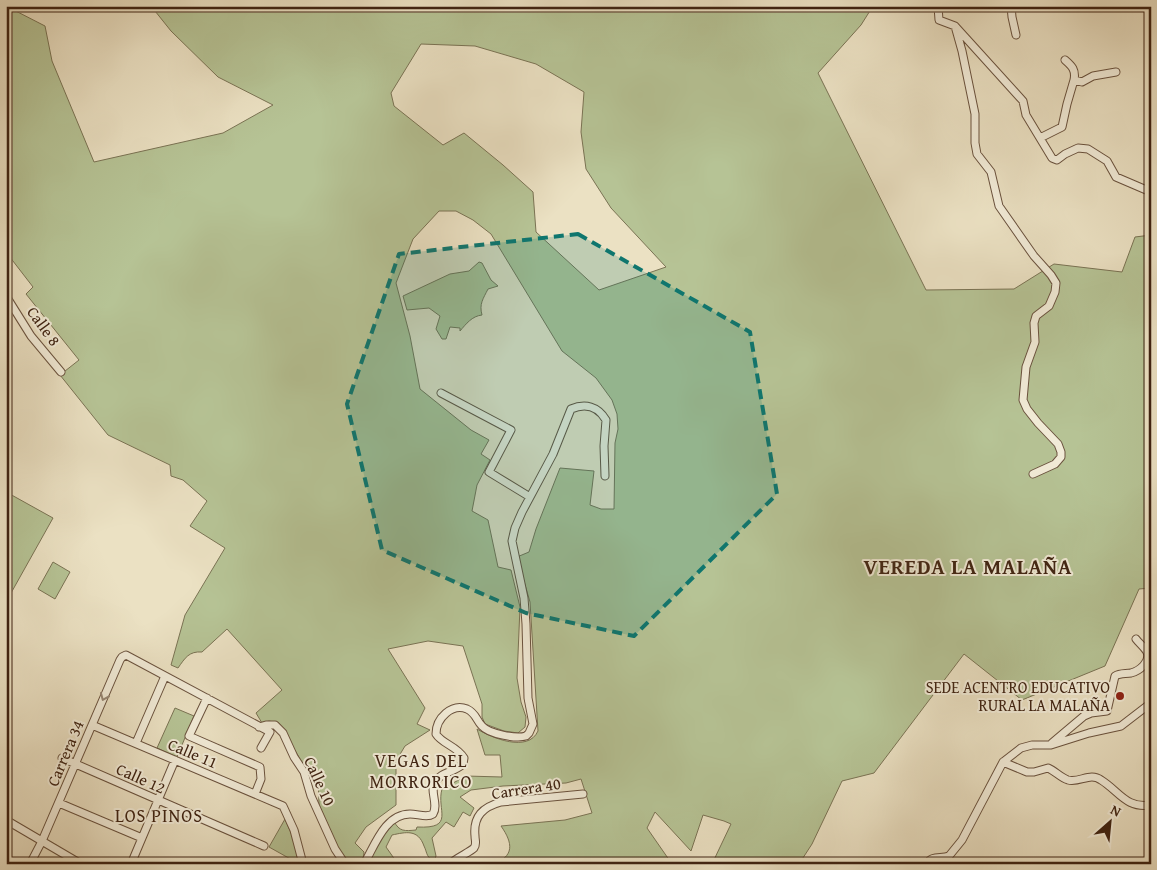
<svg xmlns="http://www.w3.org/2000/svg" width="1157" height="870" viewBox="0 0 1157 870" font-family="'Gentium Book Plus',serif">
	<rect width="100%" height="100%" fill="#ebe1c3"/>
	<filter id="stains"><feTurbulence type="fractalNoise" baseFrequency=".004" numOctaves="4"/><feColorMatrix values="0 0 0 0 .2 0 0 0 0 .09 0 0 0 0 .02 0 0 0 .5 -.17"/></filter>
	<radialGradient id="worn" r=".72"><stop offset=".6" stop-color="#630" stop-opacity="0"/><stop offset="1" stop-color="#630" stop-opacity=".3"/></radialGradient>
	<!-- green -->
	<path fill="#b6c395" stroke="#7a7354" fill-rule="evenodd" d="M 6,6 L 45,26 L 52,61 L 94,162 L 223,133 L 273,105 L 218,77 L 171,31 L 151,6 L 873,6 L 861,25 L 818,73 L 926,290 L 1014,289 L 1054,264 L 1122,272 L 1135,237 L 1151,235 L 1151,588 L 1139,589 L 1105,666 L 1022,700 L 964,654 L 874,773 L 842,781 L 812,844 L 799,864 L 712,864 L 731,824 L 724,821 L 703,815 L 691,851 L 655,812 L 647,828 L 672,864 L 492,864 C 515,857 513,843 501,826 L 565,820 L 592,813 L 581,779 L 566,783 L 503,786 L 471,790 L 460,797 L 474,808 L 470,816 L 463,812 L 454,827 L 446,822 L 432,838 L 436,856 L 435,859 L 432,860 C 426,856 427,852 424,846 C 418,829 406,832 392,835 L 386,847 L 398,864 L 368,864 L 379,841 L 394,821 C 399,832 405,831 416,830 L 417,827 C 456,829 436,810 442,789 L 466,776 L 502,777 L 500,755 L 485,755 L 477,729 C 492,738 528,753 538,731 L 531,618 L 530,602 L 517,557 L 529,552 L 536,529 L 560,468 L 594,471 L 590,505 L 601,509 L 614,509 L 615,443 L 618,429 L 617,414 L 612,400 L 596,378 L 562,351 L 491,234 L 473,220 L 456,211 L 439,211 L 413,239 L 396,283 L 410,336 L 420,389 L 471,430 L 489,440 L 481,454 L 490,460 L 477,485 L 472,511 L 488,520 L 498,567 L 511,570 L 520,607 L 517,678 L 521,702 L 526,717 L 525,727 L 518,733 L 504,731 L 485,724 L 482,717 L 482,704 L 463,646 L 428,641 L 388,649 L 425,708 L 417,724 L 430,730 L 405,746 L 396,761 L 396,805 L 366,827 L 355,843 L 364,852 L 363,862 L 360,864 L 348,864 L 338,848 L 319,805 L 318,775 L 307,771 L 279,723 L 269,721 L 262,723 L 256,713 L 282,690 L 227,629 L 202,652 C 189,651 185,658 178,668 L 171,665 L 185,615 L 225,548 L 190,526 L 207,501 L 183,480 L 171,476 L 170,465 L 108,435 L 60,375 L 79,360 L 26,294 L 33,287 L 6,252 ZM 421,44 L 475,46 L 536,64 L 584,92 L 581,132 L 586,169 L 611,208 L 666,267 L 599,290 L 536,232 L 533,192 L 503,165 L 464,133 L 443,145 L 394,106 L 391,93 Z
		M 479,262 L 482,263 L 491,280 L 498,286 L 488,289 C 483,299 479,304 482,315 C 472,316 466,324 460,331 L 460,328 L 450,327 L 446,339 L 442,339 L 436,329 L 440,316 L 429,308 L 407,310 L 403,296 L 450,274 L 469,271 Z
		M 8,493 L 53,518 L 6,602 L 6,497 Z
		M 53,562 L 70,572 L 55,599 L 38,589 Z
		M 175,708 L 194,716 L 177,757 L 157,748 Z
		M 285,819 L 294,840 L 301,864 L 293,864 L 294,861 L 269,847 Z"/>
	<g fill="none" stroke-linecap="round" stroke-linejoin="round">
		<!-- minor casing -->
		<g stroke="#6a523e" stroke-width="9">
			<path id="minor" d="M 938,6 L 939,20 L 955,26 L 1023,101 L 1026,115 L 1052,158 L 1057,160 L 1065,154 L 1078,148 L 1088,149 L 1107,161 L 1116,177 L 1151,192
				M 1011,6 L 1012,17 L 1016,35
				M 955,26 L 962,51 L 975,114 L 975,143 L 977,154 L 991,172 L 999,206 L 1034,256 L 1051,275 L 1056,283 L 1055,292 L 1049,306 L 1036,316 L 1034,323 L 1035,342 L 1026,367 L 1023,400 L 1027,409 L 1038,423 L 1058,444 L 1061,452 L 1061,457 L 1055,464 L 1033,474
				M 1065,60 C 1072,66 1076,70 1074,80
				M 1040,138 L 1062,127 L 1067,104 L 1074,80 L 1082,82 L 1093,76 L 1116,72
				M 6,296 L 31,336 L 61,372
				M 441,393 L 511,430 L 489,472 L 530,497
				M 207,698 L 189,736 L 260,767 L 261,779 L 255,794
				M 92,725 L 283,806 L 294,830 L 303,864
				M 259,727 L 266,725 L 275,725 L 283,733 L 294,757 L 304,772 L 311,796 L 335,849 L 345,864
				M 136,743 L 165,676
				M 1052,743 L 1084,716 L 1091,713 L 1107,711 L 1115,676 C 1120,673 1125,674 1131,673 C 1139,671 1151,662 1147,652 C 1145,648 1139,643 1136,639
				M 62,758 L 264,846
				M 1003,762 L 1027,772 L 1034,772 L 1048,768 C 1055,771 1061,778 1068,780 C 1080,783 1090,772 1101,780 C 1119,791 1126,809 1151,805
				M 59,803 L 142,838
				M 6,820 L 81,864
				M 30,864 L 42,841 L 120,660 L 122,657 L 126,655 L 270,732 L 261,748
				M 131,864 L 175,760
				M 364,864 C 375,845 385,814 410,814 C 418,814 427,818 433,814 C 439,804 429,791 435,782 C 441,772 455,772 463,764 L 464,758 C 457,746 442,744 436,734 C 436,718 452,703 467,709 C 476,713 476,720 482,726 C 489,734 516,739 526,736 L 529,733 L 533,724 L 528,698 L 526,624 L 524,598 L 512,541 L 515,528 L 522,512 L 553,454 L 571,409 C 585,403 598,406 606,420 L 604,446 L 605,476
				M 450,864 C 456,858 470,852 474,848 C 477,844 475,841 475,836 C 473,816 483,807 501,802 L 583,794
				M 927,864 C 931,855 941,859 949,856 L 962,840 L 1003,762 L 1021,748 L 1032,745 L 1051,745 L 1089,733 L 1121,726 L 1147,706 L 1151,706"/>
		</g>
		<!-- minor -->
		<use href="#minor" stroke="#f2ecd8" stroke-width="7"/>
	</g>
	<!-- one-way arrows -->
	<defs><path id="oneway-chevron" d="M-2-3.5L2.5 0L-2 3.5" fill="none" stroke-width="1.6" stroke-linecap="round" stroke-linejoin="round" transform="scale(1.25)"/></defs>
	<use stroke="#988875" href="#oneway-chevron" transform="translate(104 697) rotate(113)"/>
	<!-- marked area -->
	<path fill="#0f766e" fill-opacity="0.2" stroke="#0f766e" stroke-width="4" stroke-dasharray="10 6" stroke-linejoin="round" d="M 578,234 L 750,332 L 777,494 L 634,636 L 526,613 L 382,550 L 347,404 L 399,254 Z"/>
	<!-- markers -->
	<circle fill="#8f2418" stroke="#f2ecd8" stroke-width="2" cx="1120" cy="696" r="5"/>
	<g text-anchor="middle" stroke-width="4" stroke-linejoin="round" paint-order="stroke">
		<!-- street labels -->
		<g font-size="16" fill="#3f2312" stroke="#f2ecd8">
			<text transform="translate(44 326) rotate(54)" y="6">Calle 8</text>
			<text transform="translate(65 753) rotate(-67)" y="6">Carrera 34</text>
			<text transform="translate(193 753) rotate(23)" y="6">Calle 11</text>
			<text transform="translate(141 778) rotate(24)" y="6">Calle 12</text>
			<text transform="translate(320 781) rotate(65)" y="6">Calle 10</text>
			<text transform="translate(526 788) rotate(-9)" y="6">Carrera 40</text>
		</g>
		<!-- poi labels -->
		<g font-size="16" fill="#3f2312" stroke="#f2ecd8" text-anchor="end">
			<text x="1110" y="693">SEDE ACENTRO EDUCATIVO<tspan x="1110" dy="18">RURAL LA MALAÑA</tspan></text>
		</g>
		<!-- neighbourhood labels -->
		<g font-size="18" letter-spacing="1" fill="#3f2312" stroke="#f2ecd8">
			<text x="421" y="767">VEGAS DEL<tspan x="421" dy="21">MORRORICO</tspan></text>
			<text x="159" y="822">LOS PINOS</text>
		</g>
		<!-- district labels -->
		<g font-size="21" font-weight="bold" letter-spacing="1" fill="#3f2312" stroke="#f2ecd8">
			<text x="968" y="574">VEREDA LA MALAÑA</text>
		</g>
	</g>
	<!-- margin -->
	<rect width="1157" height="870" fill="none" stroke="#ebe1c3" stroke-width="25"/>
	<rect x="8" y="8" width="1142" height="855" fill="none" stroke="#3f2312" stroke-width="2.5"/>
	<rect x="12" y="12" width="1132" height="845" fill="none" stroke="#3f2312"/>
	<!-- north arrow -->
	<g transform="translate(1110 822) rotate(27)" stroke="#f2ecd8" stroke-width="4" paint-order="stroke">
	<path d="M0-4L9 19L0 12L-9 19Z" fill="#3f2312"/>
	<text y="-8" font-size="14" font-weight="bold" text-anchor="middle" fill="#3f2312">N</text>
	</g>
	<rect width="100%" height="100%" filter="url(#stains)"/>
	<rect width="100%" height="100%" fill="url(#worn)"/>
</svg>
